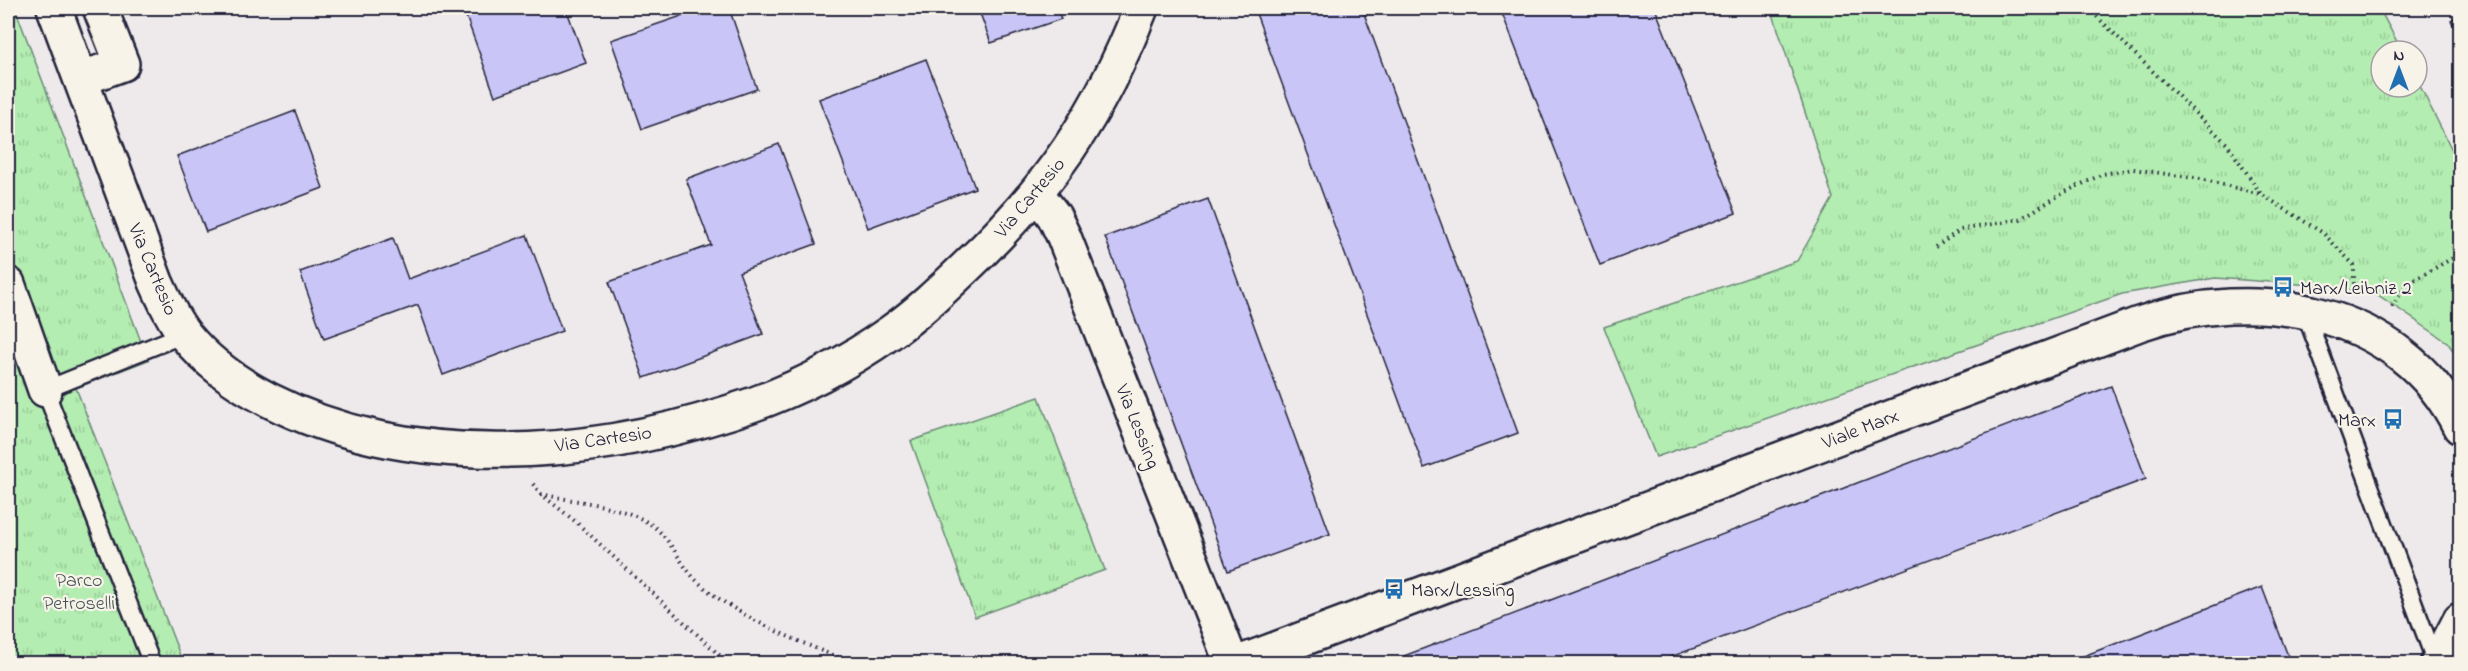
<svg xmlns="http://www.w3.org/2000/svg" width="2468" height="671" viewBox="0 0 2468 671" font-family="'Indie Flower',sans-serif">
	<defs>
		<pattern id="park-tufts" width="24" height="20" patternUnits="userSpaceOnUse" patternTransform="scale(1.5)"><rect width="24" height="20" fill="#b3edb1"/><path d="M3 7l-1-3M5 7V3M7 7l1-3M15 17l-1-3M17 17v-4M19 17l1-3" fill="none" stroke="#9acb99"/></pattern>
	</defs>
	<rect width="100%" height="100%" fill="#eeeaeb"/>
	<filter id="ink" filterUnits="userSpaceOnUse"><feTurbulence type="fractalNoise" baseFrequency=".0167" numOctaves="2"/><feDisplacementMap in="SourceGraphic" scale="12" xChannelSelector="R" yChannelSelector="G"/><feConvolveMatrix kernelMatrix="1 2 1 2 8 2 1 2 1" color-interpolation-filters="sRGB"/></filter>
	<g filter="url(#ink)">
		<!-- park -->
		<path fill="url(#park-tufts)" stroke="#6a8876" stroke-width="1.5" d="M 8,8 L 15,8 L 148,360 L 76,388 L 183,663 L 8,663 Z
			M 1771,8 L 2379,8 L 2402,51 L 2381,51 L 2381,87 L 2417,87 L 2417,80 L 2460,166 L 2460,360 L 2447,342 L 2378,295 L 2326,286 L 2215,278 L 2122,294 L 1656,457 L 1604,327 L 1797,261 L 1833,198 Z
			M 1039,397 L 1105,570 L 975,617 L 911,441 Z"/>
		<!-- building -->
		<path fill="#c9c5f7" stroke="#22223b" stroke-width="1.5" d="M 463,8 L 566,8 L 586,63 L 495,96 Z
			M 705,8 L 729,8 L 757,89 L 642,129 L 611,40 Z
			M 903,8 L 926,8 L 906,14 Z
			M 978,8 L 1057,8 L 1061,19 L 991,43 Z
			M 1254,8 L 1362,8 L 1518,433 L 1424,468 Z
			M 1500,8 L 1655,8 L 1736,213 L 1600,265 Z
			M 2460,15 L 2460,39 L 2451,20 Z
			M 926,59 L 975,188 L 868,228 L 819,99 Z
			M 295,111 L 323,188 L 206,232 L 177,156 Z
			M 779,144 L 816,244 L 739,272 L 763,334 L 644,378 L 609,282 L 711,245 L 686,179 Z
			M 1208,199 L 1330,534 L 1228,571 L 1105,237 Z
			M 527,235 L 562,331 L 443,375 L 418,305 L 324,339 L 300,272 L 393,238 L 408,279 Z
			M 2111,386 L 2146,479 L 1652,664 L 1383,664 Z
			M 2262,587 L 2291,664 L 2063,664 Z"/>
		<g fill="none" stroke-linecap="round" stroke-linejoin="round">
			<!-- lane casing -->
			<g stroke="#22223b" stroke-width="21">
				<path id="lane" d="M 2305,312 L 2436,663
					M 152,664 L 45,390 L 184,334"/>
			</g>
			<!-- street casing -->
			<g stroke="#22223b" stroke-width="38">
				<path id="street" d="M 54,8 L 156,282 C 164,300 173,320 186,336 C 208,363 238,384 269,400 C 409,471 585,459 730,412 C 786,395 843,366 891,332 C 918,313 942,290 966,267 C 1048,190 1100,114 1141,8
					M 81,79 L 122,64 L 100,8
					M 1037,194 L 1054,216 L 1064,237 L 1232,664
					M 8,284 L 45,390
					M 1236,664 L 2139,324 C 2255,283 2402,308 2460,427
					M 2437,664 L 2460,620"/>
			</g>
			<!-- path -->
			<path stroke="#22223b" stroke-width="4" stroke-dasharray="1.5 4.5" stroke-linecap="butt" d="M 2088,8 L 2227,144 L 2261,194 L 2323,233 L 2354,265 L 2354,290
				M 1936,247 L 1960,230 L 2020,219 L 2065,192 L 2103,174 L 2133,169 L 2201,179 L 2260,194
				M 2392,307 L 2407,284 L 2460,254
				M 533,484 L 541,494 L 576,522 L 729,664
				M 541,494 C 575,502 617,504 647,522 C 670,535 679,564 697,581 C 735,617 806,645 855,664"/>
			<!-- lane -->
			<use href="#lane" stroke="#f7f3e8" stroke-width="16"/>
			<!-- street -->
			<use href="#street" stroke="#f7f3e8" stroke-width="33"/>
		</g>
	</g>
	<!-- icons -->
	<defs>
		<g id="bus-bare" transform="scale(1.62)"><path d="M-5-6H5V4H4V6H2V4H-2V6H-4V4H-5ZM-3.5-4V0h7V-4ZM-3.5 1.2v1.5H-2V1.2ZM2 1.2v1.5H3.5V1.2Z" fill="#1f6fb2" stroke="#f7f3e8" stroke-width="2.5" paint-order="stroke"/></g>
	</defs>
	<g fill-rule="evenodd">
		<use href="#bus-bare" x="2283" y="287"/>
		<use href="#bus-bare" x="2393" y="419"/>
		<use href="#bus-bare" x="1394" y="589"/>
	</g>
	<g text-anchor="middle" stroke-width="4.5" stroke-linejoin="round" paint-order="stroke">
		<!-- street labels -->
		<g font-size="20" fill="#22223b" stroke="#f7f3e8">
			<text transform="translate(1029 197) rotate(-50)" y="7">Via Cartesio</text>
			<text transform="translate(154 269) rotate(67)" y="7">Via Cartesio</text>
			<text transform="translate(1139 426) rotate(68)" y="7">Via Lessing</text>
			<text transform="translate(1860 428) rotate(-21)" y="7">Viale Marx</text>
			<text transform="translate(603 438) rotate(-8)" y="7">Via Cartesio</text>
		</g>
		<!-- poi labels -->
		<g font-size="20" fill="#22223b" stroke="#f7f3e8" text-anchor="start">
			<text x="2300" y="294">Marx/Leibniz 2</text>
			<text x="2376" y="426" text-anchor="end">Marx</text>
			<text x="1411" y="596">Marx/Lessing</text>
		</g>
		<!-- park labels -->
		<g font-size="20" fill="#465558" stroke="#f7f3e8">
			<text x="79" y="586">Parco<tspan x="79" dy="23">Petroselli</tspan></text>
		</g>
	</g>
	<!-- margin -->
	<rect width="2468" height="671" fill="none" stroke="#f7f3e8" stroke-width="30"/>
	<rect x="15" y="15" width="2438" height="641" fill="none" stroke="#22223b" stroke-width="2" filter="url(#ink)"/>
	<!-- north arrow -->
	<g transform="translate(2399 69)"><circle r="28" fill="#f7f3e8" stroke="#a29fa3" stroke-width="1.5"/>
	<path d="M0-4.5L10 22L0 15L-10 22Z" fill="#1f6fb2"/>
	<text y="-9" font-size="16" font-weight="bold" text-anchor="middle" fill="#22223b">N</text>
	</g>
</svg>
